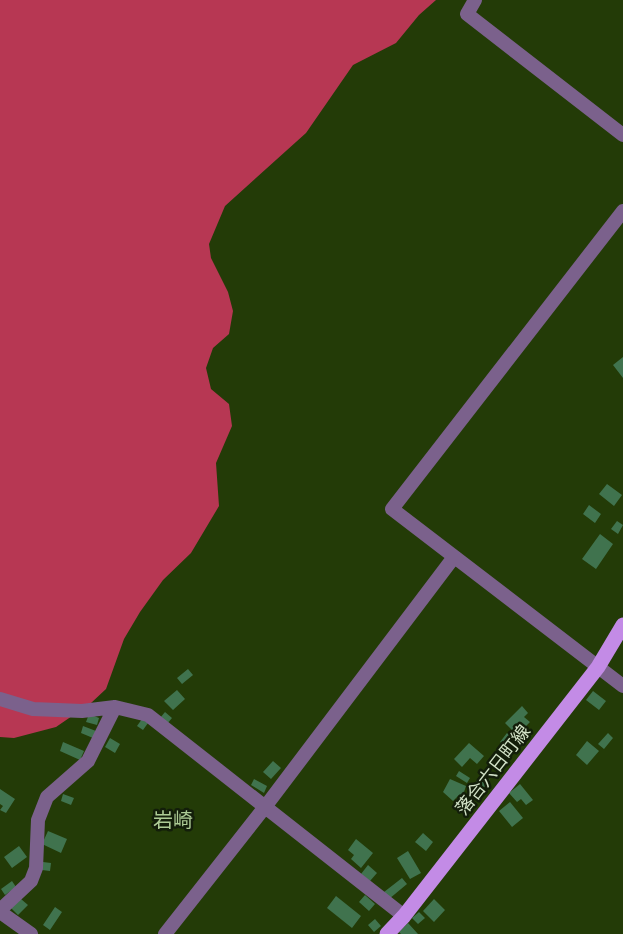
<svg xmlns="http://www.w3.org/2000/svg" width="623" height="934" viewBox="0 0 623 934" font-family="'Roboto Condensed','Noto Sans JP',sans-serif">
	<rect width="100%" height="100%" fill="#233b07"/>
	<!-- forest -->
	<path fill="#b73753" d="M 0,0 L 436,0 L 419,15 L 396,43 L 353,65 L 306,133 L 225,206 L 209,244 L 211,258 L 228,292 L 233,311 L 229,334 L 213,348 L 206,368 L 211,389 L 229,404 L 232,426 L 216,463 L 219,506 L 191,553 L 163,580 L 140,612 L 124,639 L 106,689 L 91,703 L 56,727 L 14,738 L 0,737 Z"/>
	<!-- building -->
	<path fill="#40734e" d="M 623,357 L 623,378 L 613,365 Z
		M 607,484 L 622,495 L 614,506 L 599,494 Z
		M 589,505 L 601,514 L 595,523 L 583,514 Z
		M 617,521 L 623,525 L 618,534 L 611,529 Z
		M 600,534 L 613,544 L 596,569 L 582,559 Z
		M 188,669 L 193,675 L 182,684 L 177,678 Z
		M 177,690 L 185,699 L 173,710 L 164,701 Z
		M 593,691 L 606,701 L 599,710 L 586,700 Z
		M 522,706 L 528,713 L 524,717 L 530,722 L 517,735 L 505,723 Z
		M 165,712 L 172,718 L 167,724 L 160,718 Z
		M 89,714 L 99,718 L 97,725 L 86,722 Z
		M 142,719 L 148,723 L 143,730 L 137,726 Z
		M 83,726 L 96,731 L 93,738 L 81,733 Z
		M 507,733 L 516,740 L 503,757 L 497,753 L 503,744 L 500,742 Z
		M 608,733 L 613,738 L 604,749 L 598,744 Z
		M 110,738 L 120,744 L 115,753 L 105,747 Z
		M 587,741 L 599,751 L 587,765 L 576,755 Z
		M 63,742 L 84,751 L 80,760 L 60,751 Z
		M 469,743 L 484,756 L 477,764 L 470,758 L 462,767 L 454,759 Z
		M 273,761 L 281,768 L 271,779 L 263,772 Z
		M 459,771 L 470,778 L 467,783 L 456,776 Z
		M 482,774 L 490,780 L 477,796 L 470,790 Z
		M 254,779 L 267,786 L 264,793 L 251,785 Z
		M 450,779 L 466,786 L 464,792 L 473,799 L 467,805 L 459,795 L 453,801 L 443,792 Z
		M 520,784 L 533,800 L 526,805 L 521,799 L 517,802 L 509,793 Z
		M 0,789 L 15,799 L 6,813 L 0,810 L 3,806 L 0,804 Z
		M 63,794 L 74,798 L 71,805 L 61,801 Z
		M 510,802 L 523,818 L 512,827 L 499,811 Z
		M 48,831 L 67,839 L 61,853 L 42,844 Z
		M 423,833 L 433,842 L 426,851 L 415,842 Z
		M 356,839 L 373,853 L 361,868 L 351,859 L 354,855 L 348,850 Z
		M 19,846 L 27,857 L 12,868 L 4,857 Z
		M 408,851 L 421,873 L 410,879 L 397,858 Z
		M 43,862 L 51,863 L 50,871 L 42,870 Z
		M 368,865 L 377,873 L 370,881 L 361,874 Z
		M 402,878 L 407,884 L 389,899 L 384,892 Z
		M 12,881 L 16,887 L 5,895 L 1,889 Z
		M 365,895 L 375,904 L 369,911 L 359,902 Z
		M 336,896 L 361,916 L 352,928 L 327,908 Z
		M 21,899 L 28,905 L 18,915 L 11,908 Z
		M 434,899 L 445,910 L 434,922 L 423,911 Z
		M 55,907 L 62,912 L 50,930 L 43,925 Z
		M 419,912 L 425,918 L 418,924 L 412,918 Z
		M 375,919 L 381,926 L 374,932 L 368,925 Z
		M 408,923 L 418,934 L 401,934 L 399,932 Z"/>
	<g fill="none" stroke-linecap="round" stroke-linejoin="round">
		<!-- minor -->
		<path stroke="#7b618c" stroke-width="14" d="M 475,0 L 467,14 L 623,135
			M 623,211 L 392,509 L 623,686
			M 0,699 L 33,709 L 82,711 L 115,707 L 148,715 L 404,916
			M 0,910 L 31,881 L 36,868 L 38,820 L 47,797 L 88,761 L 115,707
			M 0,912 L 31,934
			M 165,934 L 265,807 L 454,557"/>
		<!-- major -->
		<path stroke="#c38be6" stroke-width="15" d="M 387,934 L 404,916 L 598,667 L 623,625"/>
	</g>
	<g text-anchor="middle" stroke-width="5" stroke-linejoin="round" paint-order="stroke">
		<!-- street labels -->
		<g font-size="18" fill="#d3e3c8" stroke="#131e0a">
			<text transform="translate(493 770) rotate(-52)" y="6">落合六日町線</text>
		</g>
		<!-- neighbourhood labels -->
		<g font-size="20" fill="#adcb95" stroke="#131e0a">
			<text x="173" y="827">岩崎</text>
		</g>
	</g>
</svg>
